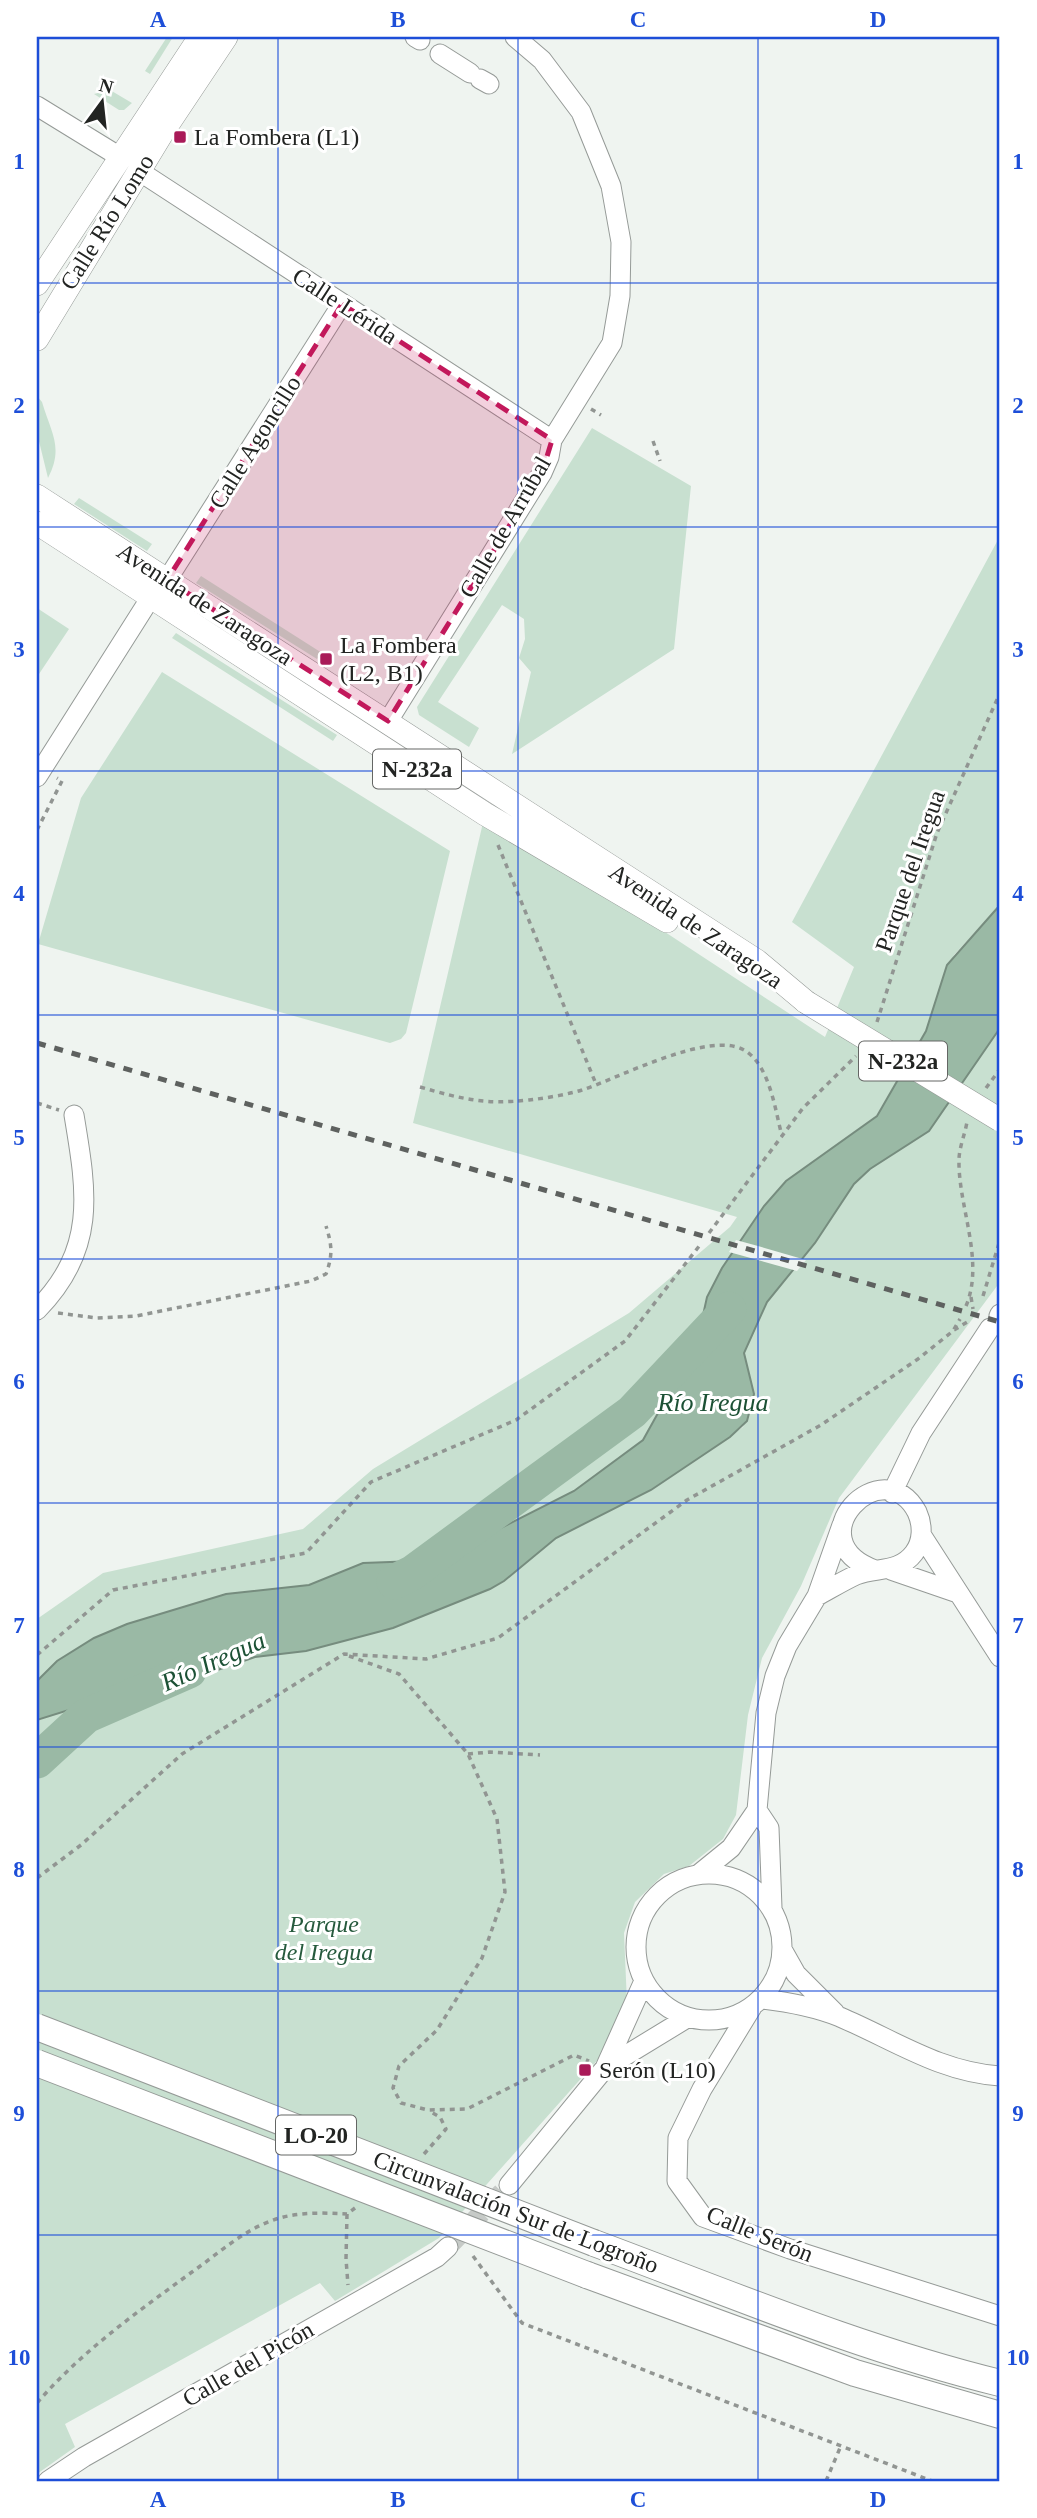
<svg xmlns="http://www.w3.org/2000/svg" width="1037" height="2518" viewBox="0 0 1037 2518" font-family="'Times New Roman',serif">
	<rect width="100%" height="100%" fill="#eff4f0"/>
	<!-- green -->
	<path fill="#c8e0d0" d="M 167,37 L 173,37 L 150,74 L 145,71 Z
		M 110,90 L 132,103 L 124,110 L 119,110 L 94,94 Z
		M 37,396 L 42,402 C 51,433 64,447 48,478 L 37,433 Z
		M 592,428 L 691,486 L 674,649 L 512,754 L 531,672 L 519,658 L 525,639 L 524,619 L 502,605 L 438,702 L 479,728 L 469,747 L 419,715 L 417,707 Z
		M 79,498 L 152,544 L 147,551 L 74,504 Z
		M 1000,536 L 1000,905 L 954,955 L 926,1031 L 876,1116 L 786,1181 L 764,1206 L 722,1268 L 707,1297 L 692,1365 L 668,1395 L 643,1440 L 574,1491 L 449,1554 L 417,1561 L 363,1563 L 309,1585 L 226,1594 L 127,1624 L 94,1638 L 57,1661 L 37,1681 L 37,1619 L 103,1573 L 303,1529 L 373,1469 L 629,1313 L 730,1227 L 737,1217 L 413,1123 L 485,814 L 825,1037 L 854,967 L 792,922 Z
		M 201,576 L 322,653 L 317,659 L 196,583 Z
		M 37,608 L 69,629 L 37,677 Z
		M 176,633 L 337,735 L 333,741 L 172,638 Z
		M 162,672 L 450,851 L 406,1033 L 401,1039 L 390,1043 L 38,944 L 81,798 Z
		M 1000,1028 L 1000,1282 L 839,1498 L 801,1586 L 762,1658 L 748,1715 L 736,1815 L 723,1839 L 689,1866 L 664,1874 L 635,1902 L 624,1933 L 627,2003 L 610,2046 L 439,2238 L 335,2301 L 320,2283 L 65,2424 L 75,2447 L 37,2474 L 37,1720 L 117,1695 L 180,1683 L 255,1657 L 306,1651 L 379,1632 L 490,1589 L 504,1581 L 556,1538 L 651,1490 L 743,1427 L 754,1401 L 744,1353 L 767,1302 L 815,1243 L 854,1184 L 870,1169 L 929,1131 Z"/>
	<!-- water -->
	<path fill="#9ab9a5" stroke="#768c7e" stroke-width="2" d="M 1000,905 L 1000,1028 L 929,1131 L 870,1169 L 854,1184 L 815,1243 L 767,1302 L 744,1353 L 754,1394 L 747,1421 L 730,1437 L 651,1490 L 556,1538 L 504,1581 L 490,1589 L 393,1628 L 306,1651 L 255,1657 L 180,1683 L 117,1695 L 37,1720 L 37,1681 L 57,1661 L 94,1638 L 127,1624 L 226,1594 L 309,1585 L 363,1563 L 417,1561 L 449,1554 L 574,1491 L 643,1440 L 668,1395 L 692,1365 L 707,1297 L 722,1268 L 764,1206 L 786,1181 L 877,1116 L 926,1031 L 947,965 Z"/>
	<!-- pier -->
	<path fill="#eff4f0" d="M 736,1240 L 758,1246 L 806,1260 L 797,1271 L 729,1252 Z"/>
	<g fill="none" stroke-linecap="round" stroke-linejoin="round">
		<!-- river -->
		<path stroke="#9ab9a5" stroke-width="35" d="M 394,1582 L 412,1573 L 632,1412 L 729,1309
			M 37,1761 L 86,1716 L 189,1671"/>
		<!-- minor-tunnel -->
		<path stroke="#c6cac7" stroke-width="19" stroke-dasharray="19 10" stroke-linecap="butt" d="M 448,2247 L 509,2185"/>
		<!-- minor casing -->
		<g stroke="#959a97" stroke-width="21">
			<path id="minor" d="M 415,37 L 420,40
				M 440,54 L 470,73
				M 480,79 L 489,84
				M 37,106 L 120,157
				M 139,171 L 552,440
				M 167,580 L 342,304
				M 388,721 L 542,473 L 549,457 L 552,440 L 612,343 L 620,296 L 621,242 L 611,186 L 581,112 L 542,60 L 515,37
				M 37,777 L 151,597
				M 37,1310 C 97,1249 87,1193 74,1115
				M 999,1316 L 1000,1314
				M 892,1493 L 921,1433 L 990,1328
				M 922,1536 L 1000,1657
				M 891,1570 L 955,1592
				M 817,1596 C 830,1589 843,1581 856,1575 C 877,1567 899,1573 914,1553 C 923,1541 923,1525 917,1512 C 883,1448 793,1540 875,1570
				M 757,1810 L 769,1828 L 772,1908
				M636 1947a73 73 0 1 1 146 0a73 73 0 1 1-146 0Z
				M 699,1874 L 731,1848 L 757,1810 L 766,1713 L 775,1676 L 787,1646 L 817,1596 L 842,1525
				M 783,1951 L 796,1974 L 835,2013
				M 762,1999 C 788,2002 815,2007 840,2017 C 894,2040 940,2072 1000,2076
				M 752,2007 L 702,2089 L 678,2138 L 677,2181 L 703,2217 L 790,2249 L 1000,2316
				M 605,2068 L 687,2018
				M 509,2185 L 605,2068 L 644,1981
				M 48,2481 L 84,2457 L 437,2257 L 448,2247"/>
		</g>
		<!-- major casing -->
		<g stroke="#959a97" stroke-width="24">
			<path id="major" d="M 37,284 L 200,37
				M 37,339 L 164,130 L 226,37
				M 37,496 L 757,961 L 806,1002
				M 37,523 L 485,814 L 667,921"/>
		</g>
		<!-- highway casing -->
		<g stroke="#959a97" stroke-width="28">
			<path id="highway" d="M 594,2243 C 728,2293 861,2349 1000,2383
				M 587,2275 L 855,2373 L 1000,2415"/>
		</g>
		<!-- path -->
		<path stroke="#919592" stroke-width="3.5" stroke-dasharray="5 5" stroke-linecap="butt" d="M 591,409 L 601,415
			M 653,441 L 660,461
			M 37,830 L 62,781 L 57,778
			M 498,845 L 596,1084
			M 877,1022 L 937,833 L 1000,693
			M 420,1087 C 462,1099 485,1105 529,1100 C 546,1098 565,1095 582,1090 C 619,1078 709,1030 744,1050 C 770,1065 775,1110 782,1136
			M 986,1088 L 1000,1069
			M 37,1103 L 59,1110
			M 709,1233 L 803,1108 L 856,1056
			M 983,1296 L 1000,1240
			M 971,1297 L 973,1309
			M 966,1306 C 985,1261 958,1206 959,1160 C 959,1148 965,1134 967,1122
			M 58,1313 L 97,1318 L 136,1316 L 311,1281 L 326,1274 C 333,1255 332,1245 326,1226
			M 954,1330 L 969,1321
			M 37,1655 L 113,1590 L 306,1553 L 371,1482 L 516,1420 L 625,1341 L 700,1245
			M 349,1656 L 399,1674 L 468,1754 L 497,1819 L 505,1892 L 482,1958 L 437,2030 L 399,2066 L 393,2088 L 401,2103 L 428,2110 L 467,2109 L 574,2055 L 589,2061
			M 468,1754 L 490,1752 L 540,1755
			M 37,1878 L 81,1845 L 182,1754 L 344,1654 L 426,1659 L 498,1638 L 687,1500 L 821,1425 L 918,1359 L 953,1331 L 960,1319
			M 424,2154 L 446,2129 L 440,2117 L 429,2111
			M 347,2214 L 346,2259 L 348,2285
			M 473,2256 L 522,2323 L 932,2481
			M 37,2403 C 82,2351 136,2313 192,2272 C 222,2251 251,2223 288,2216 C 307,2212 328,2213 347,2214 L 355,2208
			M 826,2481 L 840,2448"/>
		<!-- minor -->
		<use href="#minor" stroke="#fff" stroke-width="19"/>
		<!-- major -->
		<use href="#major" stroke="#fff" stroke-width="23"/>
		<!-- highway -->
		<use href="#highway" stroke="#fff" stroke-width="26"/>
		<!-- rail -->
		<path stroke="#5e615f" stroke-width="5" stroke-dasharray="9 9" stroke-linecap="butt" d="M 37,1043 L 1000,1322"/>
		<!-- major-bridge casing -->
		<g stroke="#959a97" stroke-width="24" stroke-linecap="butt">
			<path id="major-bridge" d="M 806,1002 L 1000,1120"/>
		</g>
		<!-- highway-bridge casing -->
		<g stroke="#959a97" stroke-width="28" stroke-linecap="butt">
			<path id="highway-bridge" d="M 37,2027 L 594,2243
				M 37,2063 L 587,2275"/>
		</g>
		<!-- major-bridge -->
		<use href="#major-bridge" stroke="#fff" stroke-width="23"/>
		<!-- highway-bridge -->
		<use href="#highway-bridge" stroke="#fff" stroke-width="26"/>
	</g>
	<!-- marked area -->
	<path fill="#c2185b" fill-opacity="0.2" stroke="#c2185b" stroke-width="5" stroke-dasharray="14 9" stroke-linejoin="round" d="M 342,304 L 552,440 L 542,473 L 388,721 L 167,580 Z"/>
	<!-- grid -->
	<path fill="none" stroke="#1d4ed8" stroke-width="2" stroke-opacity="0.55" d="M 278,37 L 278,2481M 518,37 L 518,2481M 758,37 L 758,2481M 37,283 L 1000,283M 37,527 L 1000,527M 37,771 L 1000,771M 37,1015 L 1000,1015M 37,1259 L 1000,1259M 37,1503 L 1000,1503M 37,1747 L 1000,1747M 37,1991 L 1000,1991M 37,2235 L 1000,2235"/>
	<!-- markers -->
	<g fill="#a91a58" stroke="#fff" stroke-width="2.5">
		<rect x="173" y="130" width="14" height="14" rx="3.5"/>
		<rect x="319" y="652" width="14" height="14" rx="3.5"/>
		<rect x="578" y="2063" width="14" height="14" rx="3.5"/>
	</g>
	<g text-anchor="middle" stroke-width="6" stroke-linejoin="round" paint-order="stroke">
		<!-- shield labels -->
		<g fill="#fff" stroke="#646664" stroke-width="2">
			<rect x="373" y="749.5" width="88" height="39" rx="5"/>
			<rect x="859" y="1041.5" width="88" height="39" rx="5"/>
			<rect x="276" y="2115.5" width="80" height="39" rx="5"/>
		</g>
		<g font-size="23" font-weight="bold" fill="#222422">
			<text x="417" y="777">N-232a</text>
			<text x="903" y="1069">N-232a</text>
			<text x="316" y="2143">LO-20</text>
		</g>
		<!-- poi labels -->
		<g font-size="24" fill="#222422" stroke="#fff" text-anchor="start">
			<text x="194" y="145">La Fombera (L1)</text>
			<text x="340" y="653">La Fombera<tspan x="340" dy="28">(L2, B1)</tspan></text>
			<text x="599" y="2078">Serón (L10)</text>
		</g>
		<!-- street labels -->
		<g font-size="24" fill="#222422" stroke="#fff">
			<text transform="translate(107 222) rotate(-58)" y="8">Calle Río Lomo</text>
			<text transform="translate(345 306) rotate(33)" y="8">Calle Lérida</text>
			<text transform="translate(255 442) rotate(-58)" y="8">Calle Agoncillo</text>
			<text transform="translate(505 527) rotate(-60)" y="8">Calle de Arrúbal</text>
			<text transform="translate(205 604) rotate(33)" y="8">Avenida de Zaragoza</text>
			<text transform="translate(910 871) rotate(-71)" y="8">Parque del Iregua</text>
			<text transform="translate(696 926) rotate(34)" y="8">Avenida de Zaragoza</text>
			<text transform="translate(516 2212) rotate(21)" y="8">Circunvalación Sur de Logroño</text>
			<text transform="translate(760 2234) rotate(22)" y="8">Calle Serón</text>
			<text transform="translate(248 2364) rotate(-30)" y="8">Calle del Picón</text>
		</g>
		<!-- park labels -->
		<g font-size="24" font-style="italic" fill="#265a3d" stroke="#fff">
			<text x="324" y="1932">Parque<tspan x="324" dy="28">del Iregua</tspan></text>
		</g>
		<!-- water labels -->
		<g font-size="26" font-style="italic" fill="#1c5135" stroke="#fff">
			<text x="713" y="1411">Río Iregua</text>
			<text transform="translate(213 1661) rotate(-24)" y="9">Río Iregua</text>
		</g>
	</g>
	<!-- border -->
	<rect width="1037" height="2518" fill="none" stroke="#ffffff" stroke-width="77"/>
	<!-- north arrow -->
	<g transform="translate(102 102) rotate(15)" stroke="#ffffff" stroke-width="5" paint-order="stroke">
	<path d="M0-5L12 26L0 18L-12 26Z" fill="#222422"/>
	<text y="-10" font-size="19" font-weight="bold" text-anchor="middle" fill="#222422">N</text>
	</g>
	<rect x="38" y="38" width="960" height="2442" fill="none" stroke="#1d4ed8" stroke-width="2.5"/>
	<g font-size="23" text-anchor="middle" font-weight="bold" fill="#1d4ed8">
		<text x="158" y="27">A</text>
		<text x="398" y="27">B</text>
		<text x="638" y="27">C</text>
		<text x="878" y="27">D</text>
		<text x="19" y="169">1</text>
		<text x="1018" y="169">1</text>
		<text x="19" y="413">2</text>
		<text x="1018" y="413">2</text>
		<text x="19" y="657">3</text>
		<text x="1018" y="657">3</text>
		<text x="19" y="901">4</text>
		<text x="1018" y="901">4</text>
		<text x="19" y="1145">5</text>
		<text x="1018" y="1145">5</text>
		<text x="19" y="1389">6</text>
		<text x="1018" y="1389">6</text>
		<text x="19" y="1633">7</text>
		<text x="1018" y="1633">7</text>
		<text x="19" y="1877">8</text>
		<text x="1018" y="1877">8</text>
		<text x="19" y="2121">9</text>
		<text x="1018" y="2121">9</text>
		<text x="19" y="2365">10</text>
		<text x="1018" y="2365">10</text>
		<text x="158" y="2507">A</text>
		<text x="398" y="2507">B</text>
		<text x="638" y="2507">C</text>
		<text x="878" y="2507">D</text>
	</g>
</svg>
